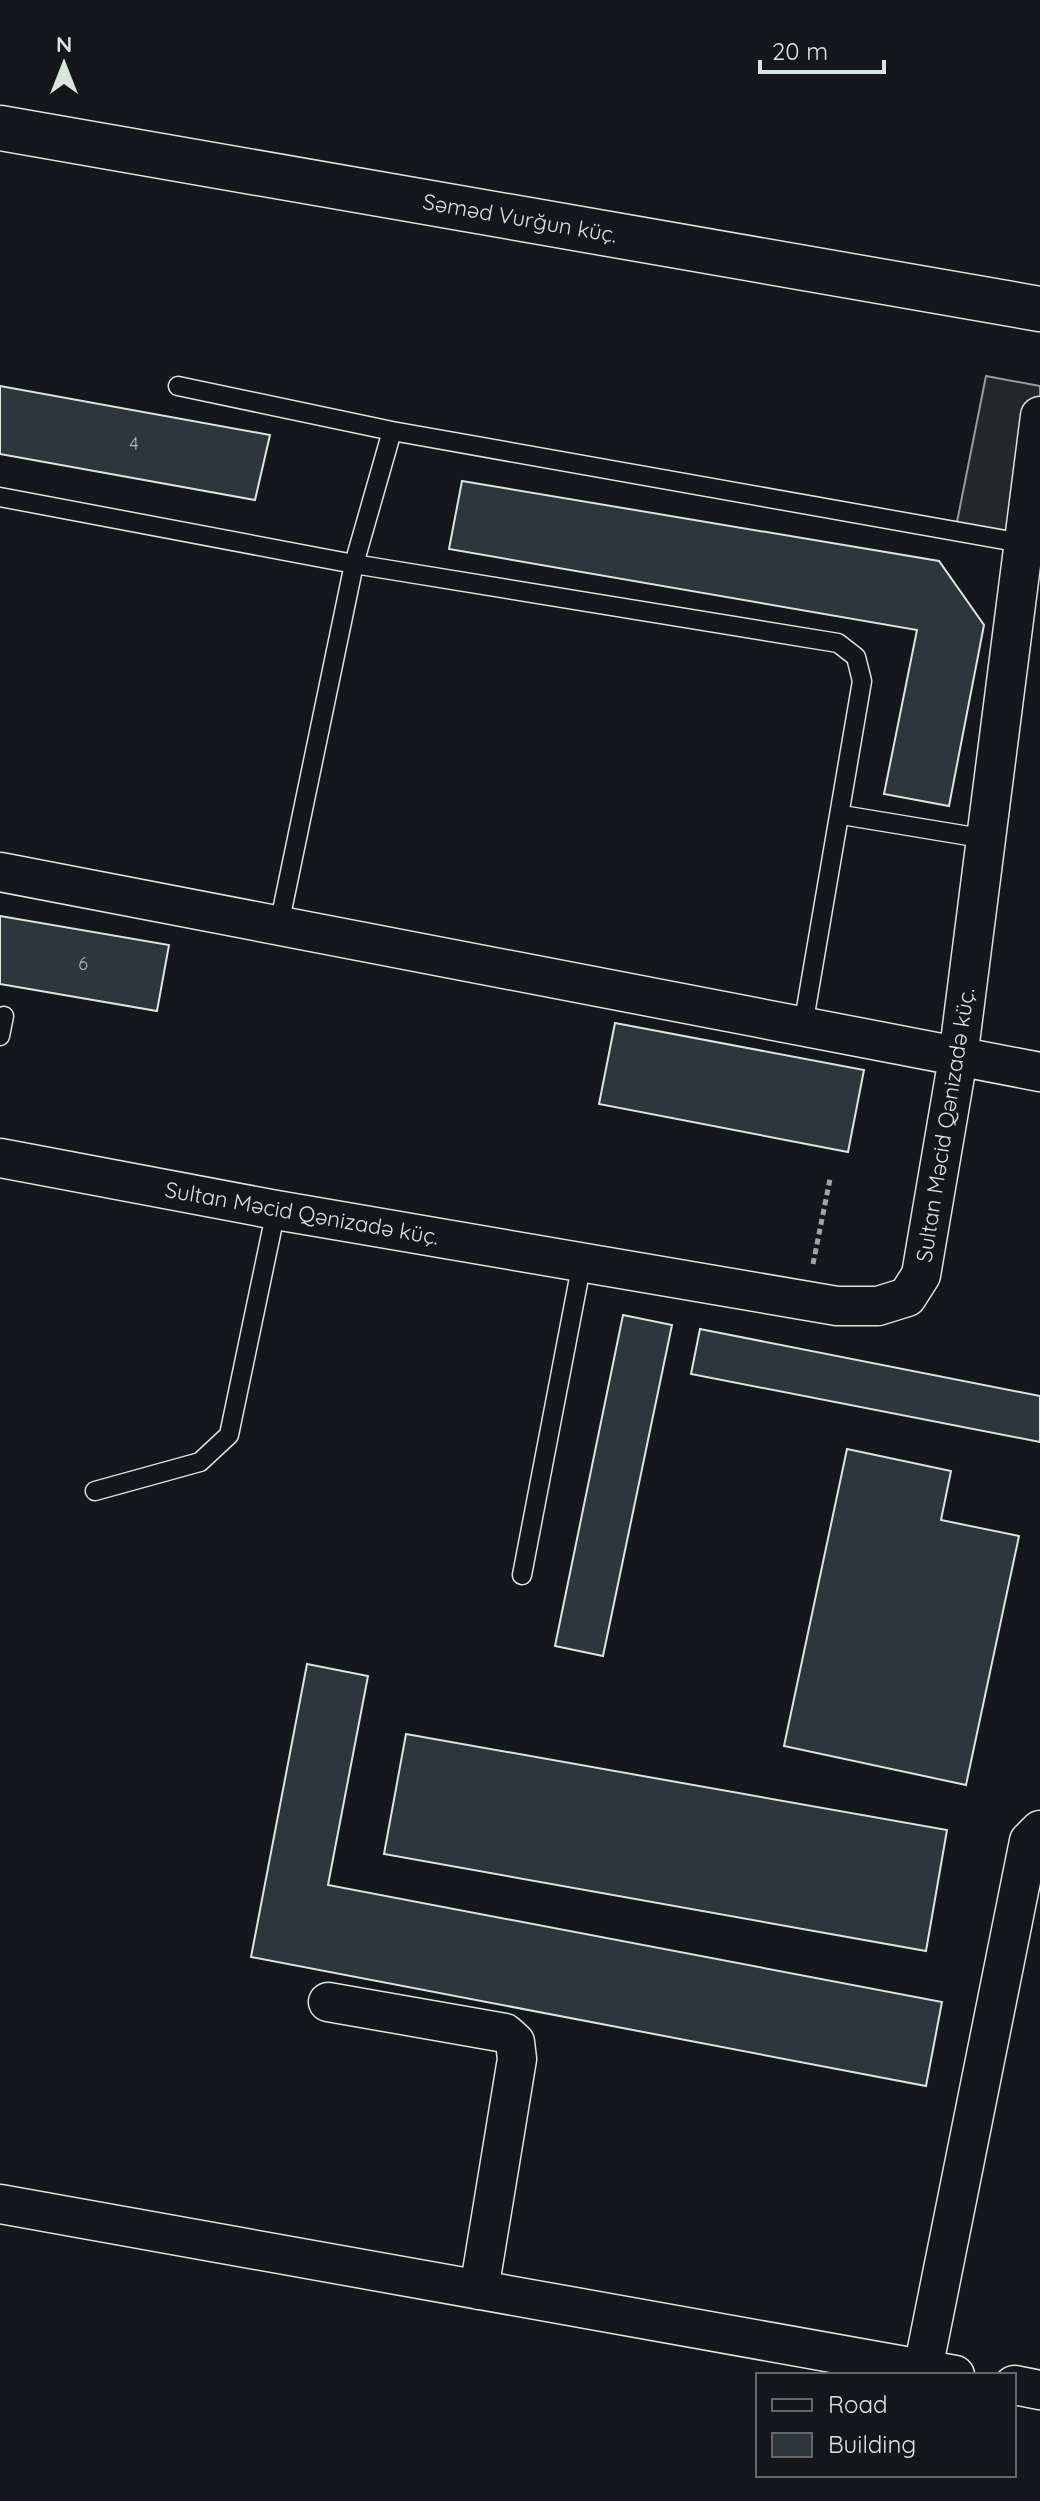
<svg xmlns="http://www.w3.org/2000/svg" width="1040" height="2501" viewBox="0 0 1040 2501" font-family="Quicksand,sans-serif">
	<rect width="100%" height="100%" fill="#14181c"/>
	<!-- parking -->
	<path fill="#24282b" stroke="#939e99" stroke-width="2" d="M 986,376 L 1040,386 L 1040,416 L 1022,543 L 955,532 Z"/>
	<!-- building -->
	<path fill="#2c363c" stroke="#d8e6dc" stroke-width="2" d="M 0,386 L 270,435 L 255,500 L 0,454 Z
		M 462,481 L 939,561 L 984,625 L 949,806 L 884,794 L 917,630 L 449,549 Z
		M 0,916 L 169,945 L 157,1011 L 0,984 Z
		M 615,1023 L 864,1070 L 848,1152 L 599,1104 Z
		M 623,1315 L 672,1325 L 603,1656 L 555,1646 Z
		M 700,1329 L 1040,1396 L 1040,1442 L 691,1374 Z
		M 847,1449 L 951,1471 L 941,1520 L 1019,1536 L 966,1785 L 784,1746 Z
		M 307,1664 L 368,1676 L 328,1885 L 942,2002 L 926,2086 L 251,1957 Z
		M 406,1734 L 947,1830 L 926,1951 L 384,1854 Z"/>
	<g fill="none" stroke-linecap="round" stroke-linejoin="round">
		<!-- lane casing -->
		<g stroke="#d8e6dc" stroke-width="21">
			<path id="lane" d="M 178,386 L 392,431
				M 0,497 L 354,564 L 838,643 L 856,657 L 862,681 L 803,1026
				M 842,815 L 987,839
				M 279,925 L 354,564 L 392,431 L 1022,543
				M 0,1036 L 4,1016
				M 95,1491 L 200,1462 L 229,1435 L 276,1210
				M 522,1575 L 582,1262"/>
		</g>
		<!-- street casing -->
		<g stroke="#d8e6dc" stroke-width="41">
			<path id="street" d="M 0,872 L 1040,1072
				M 0,1158 L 276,1210 L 837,1306 L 878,1306 L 907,1297 L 921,1275 L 958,1058 L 1040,416
				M 328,2002 L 505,2033 L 515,2042 L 517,2059 L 479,2290
				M 0,2204 L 955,2375
				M 923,2369 L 1029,1841 L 1040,1830
				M 1014,2385 L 1040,2390"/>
		</g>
		<!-- secondary casing -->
		<g stroke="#d8e6dc" stroke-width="47">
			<path id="secondary" d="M 0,128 L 1040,309"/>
		</g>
		<!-- path -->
		<path stroke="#9da8a2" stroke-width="5" stroke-dasharray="6 4" stroke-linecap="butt" d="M 813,1264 L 830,1179"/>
		<!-- lane -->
		<use href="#lane" stroke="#14181c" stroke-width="18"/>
		<!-- street -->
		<use href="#street" stroke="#14181c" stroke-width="38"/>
		<!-- secondary -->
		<use href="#secondary" stroke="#14181c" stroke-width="44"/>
	</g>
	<g text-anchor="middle" stroke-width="6" stroke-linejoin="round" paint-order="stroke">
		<!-- number labels -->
		<g font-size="18" fill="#adbab4">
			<text x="134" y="450">4</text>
			<text x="83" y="970">6</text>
		</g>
		<!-- street labels -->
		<g font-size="22" fill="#d8e6dc" stroke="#14181c">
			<text transform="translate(520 218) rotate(10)" y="8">Səməd Vurğun küç.</text>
			<text transform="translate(945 1125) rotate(-81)" y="8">Sultan Məcid Qənizadə küç.</text>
			<text transform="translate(302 1213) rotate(10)" y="8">Sultan Məcid Qənizadə küç.</text>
		</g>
	</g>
	<!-- legend -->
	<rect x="756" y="2373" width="260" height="104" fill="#14181c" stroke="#626a69" stroke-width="2"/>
	<rect x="772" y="2399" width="40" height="12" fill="#14181c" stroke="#626a69" stroke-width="2"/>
	<text x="828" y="2413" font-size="24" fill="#d8e6dc">Road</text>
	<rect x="772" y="2433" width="40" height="24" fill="#2c363c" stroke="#626a69" stroke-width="2"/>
	<text x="828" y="2453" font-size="24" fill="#d8e6dc">Building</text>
	<!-- north arrow -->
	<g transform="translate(64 64)" stroke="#14181c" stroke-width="6" paint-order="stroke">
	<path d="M0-6L14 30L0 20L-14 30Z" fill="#d8e6dc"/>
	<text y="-12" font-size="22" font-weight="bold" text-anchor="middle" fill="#d8e6dc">N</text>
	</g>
	<!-- scale -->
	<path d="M760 60v12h124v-12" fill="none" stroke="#d8e6dc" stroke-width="4"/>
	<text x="772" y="60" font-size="24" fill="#d8e6dc" stroke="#14181c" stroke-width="6" paint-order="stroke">20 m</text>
</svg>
